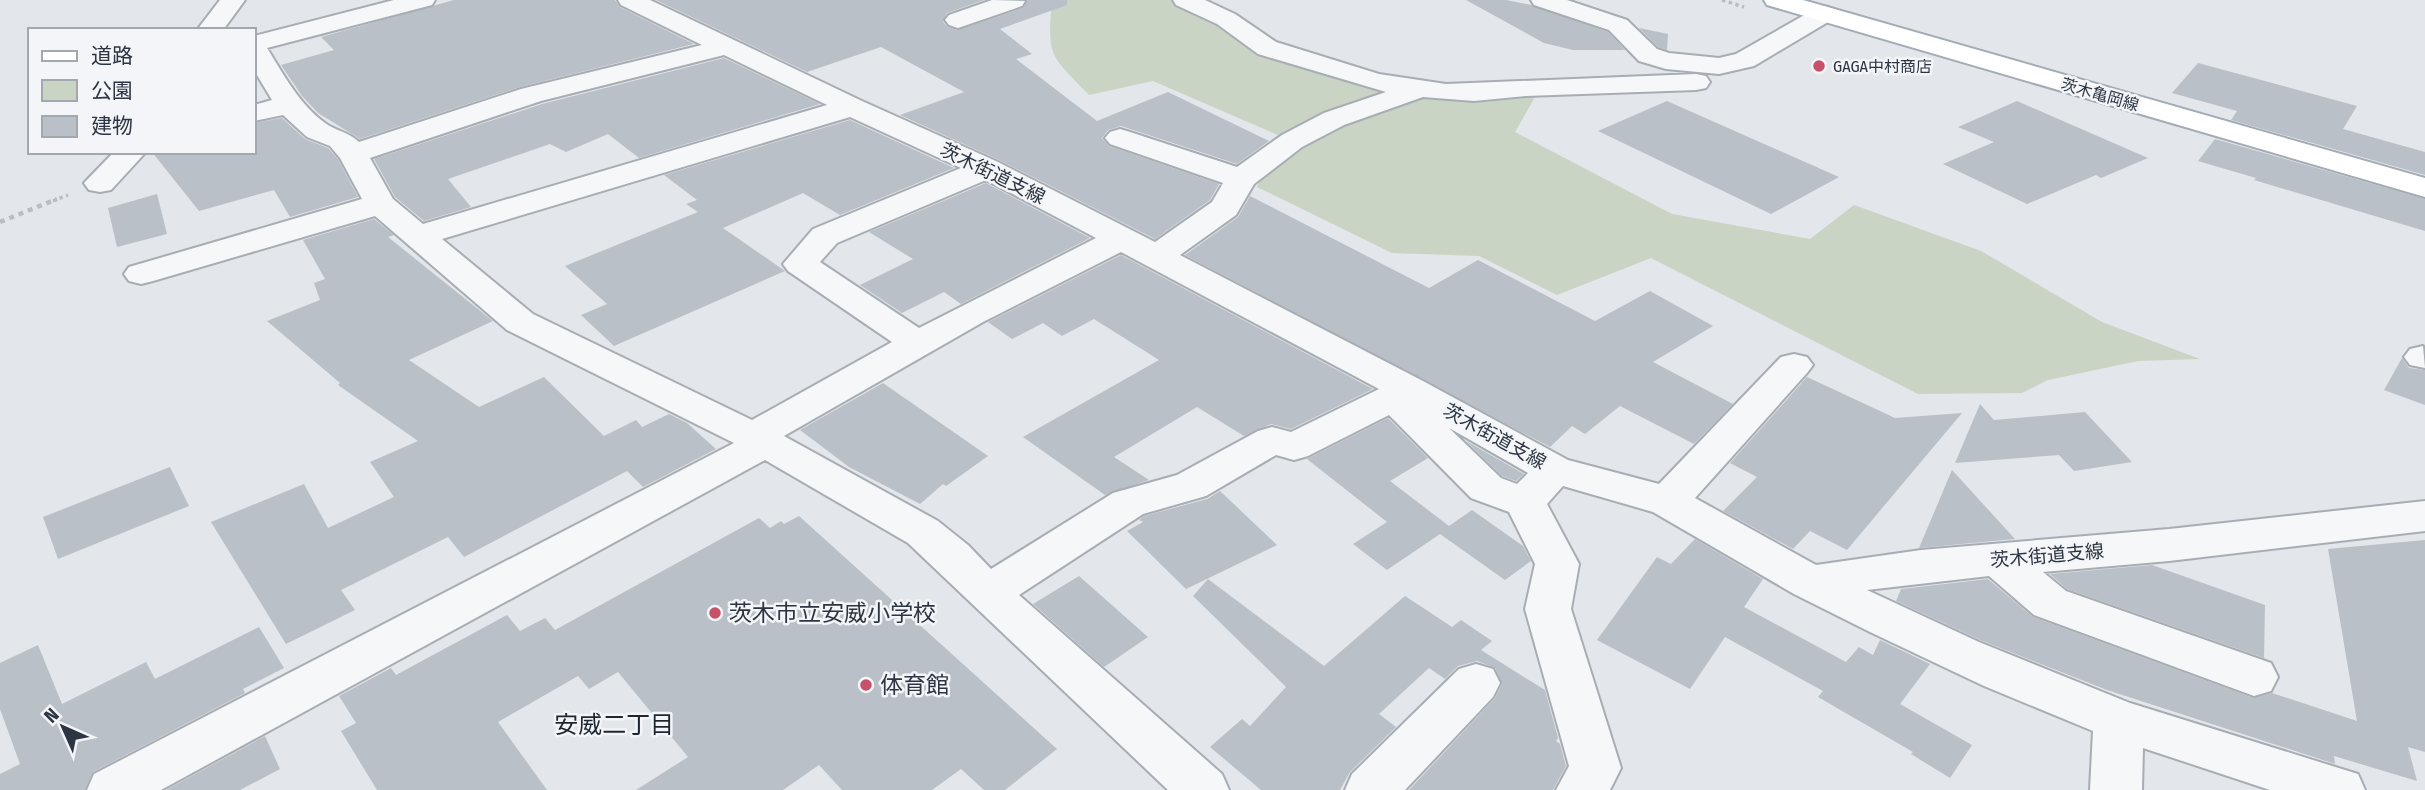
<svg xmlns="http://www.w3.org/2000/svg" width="2425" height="790" viewBox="0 0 2425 790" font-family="'Fira Sans Condensed','Noto Sans JP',sans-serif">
	<rect width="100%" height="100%" fill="#e3e6ea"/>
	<!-- green -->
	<path fill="#c9d4c5" d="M 1052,0 L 1171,0 L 1209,17 L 1226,32 L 1253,49 L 1398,90 L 1287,139 L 1153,81 L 1089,95 C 1050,54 1047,58 1052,0 Z
		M 1415,95 L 1483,102 L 1535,97 L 1515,132 L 1672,214 L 1810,239 L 1854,205 L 1981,251 L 2102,322 L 2200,359 L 2138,361 L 2048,380 L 2022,393 L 1918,394 L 1651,258 L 1557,295 L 1479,256 L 1392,253 L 1257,187 L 1263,172 L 1298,145 Z"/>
	<!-- building -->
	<path fill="#bac0c7" d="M 454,0 L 615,0 L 620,7 L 694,44 L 520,87 L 360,139 L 318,113 L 302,96 L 281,65 L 334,50 L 321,37 Z
		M 656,0 L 984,0 L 947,13 L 943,22 L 948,27 L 957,30 L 1023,8 L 1027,0 L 1067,0 L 1067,5 L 1000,29 L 1032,54 L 1016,59 L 1097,121 L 1168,92 L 1269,141 L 1237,164 L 1121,126 L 1108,130 L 1102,138 L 1109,146 L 1219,184 L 1210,200 L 1155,239 L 999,160 L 900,115 L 964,92 L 881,47 L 807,72 Z
		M 1466,0 L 1506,0 L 1531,5 L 1608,32 L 1625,50 L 1573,50 L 1544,43 Z
		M 1639,28 L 1668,34 L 1667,50 L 1658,47 Z
		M 724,58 L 820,104 L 639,158 L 608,134 L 566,152 L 550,144 L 448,179 L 471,207 L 424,221 L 395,197 L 374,159 L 542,104 Z
		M 2198,63 L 2357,106 L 2343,129 L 2425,152 L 2425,175 L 2231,120 L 2237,111 L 2172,93 Z
		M 1667,101 L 1839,177 L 1771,214 L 1598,131 Z
		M 2017,101 L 2148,158 L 2101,178 L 2096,175 L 2027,204 L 1943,164 L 1994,142 L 1958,127 Z
		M 282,118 L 305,139 L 328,148 L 338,159 L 358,197 L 290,217 L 274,190 L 199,211 L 152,152 L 254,152 L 254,123 Z
		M 850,120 L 954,168 L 840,215 L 803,193 L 723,228 L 785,271 L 614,346 L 581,315 L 607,304 L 565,266 L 698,212 L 686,204 L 697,200 L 664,175 Z
		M 2215,139 L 2425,199 L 2425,231 L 2254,180 L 2256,178 L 2198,161 Z
		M 986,183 L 1090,238 L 961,304 L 944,292 L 902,313 L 860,285 L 913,259 L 869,232 Z
		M 157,194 L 167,234 L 117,247 L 108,208 Z
		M 1250,196 L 1429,288 L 1478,260 L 1595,321 L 1650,291 L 1713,326 L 1653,362 L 1733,404 L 1694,444 L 1620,406 L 1585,434 L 1572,426 L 1550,447 L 1185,255 L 1238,217 Z
		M 374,219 L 394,235 L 388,237 L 493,321 L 409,360 L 479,407 L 544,377 L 604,436 L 636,420 L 642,427 L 669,414 L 687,423 L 716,449 L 643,487 L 627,471 L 464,557 L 448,537 L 341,590 L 355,610 L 286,644 L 211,522 L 304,484 L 328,528 L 394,497 L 370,462 L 418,441 L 338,385 L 340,383 L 267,321 L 320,300 L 314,283 L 325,279 L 303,240 Z
		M 1121,255 L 1373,389 L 1291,429 L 1271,424 L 1244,436 L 1197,407 L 1114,457 L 1149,480 L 1105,495 L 1023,437 L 1159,360 L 1094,319 L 1062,336 L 1043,323 L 1012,339 L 988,322 Z
		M 2402,358 L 2409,368 L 2425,370 L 2425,405 L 2384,390 Z
		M 1807,377 L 1895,418 L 1962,413 L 1847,550 L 1810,531 L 1793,549 L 1723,511 L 1757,477 L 1730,463 Z
		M 883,383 L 988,456 L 946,486 L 943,484 L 920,504 L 849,467 L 800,430 Z
		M 1980,404 L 1994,420 L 2085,412 L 2132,462 L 2074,471 L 2059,455 L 1955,463 Z
		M 1388,418 L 1428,458 L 1390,481 L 1449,526 L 1472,510 L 1523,546 L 1531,561 L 1505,580 L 1440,534 L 1387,570 L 1353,544 L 1387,522 L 1307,459 Z
		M 1466,441 L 1524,474 L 1516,481 L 1502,476 Z
		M 170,467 L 189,506 L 58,559 L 43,517 Z
		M 1952,470 L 2015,539 L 1919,548 Z
		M 1220,491 L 1277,545 L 1186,589 L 1127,531 L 1143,522 L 1139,520 L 1144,516 L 1207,499 Z
		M 799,516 L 1057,749 L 1005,790 L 984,790 L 961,769 L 932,790 L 842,790 L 819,765 L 783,790 L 636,790 L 688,757 L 618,672 L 589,689 L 578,676 L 498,722 L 547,790 L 377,790 L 341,731 L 356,723 L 339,696 L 391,668 L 396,675 L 507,615 L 520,631 L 545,618 L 555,630 L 759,518 L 770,528 L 781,521 L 784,524 Z
		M 1695,539 L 1763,579 L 1744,607 L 1846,662 L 1859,647 L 1873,655 L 1880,640 L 1930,664 L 1900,704 L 1972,745 L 1950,778 L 1911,754 L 1913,752 L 1818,697 L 1823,691 L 1725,637 L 1690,689 L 1597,640 L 1657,557 L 1671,564 Z
		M 2425,540 L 2425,752 L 2408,747 L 2417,781 L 2334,756 L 2335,764 L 2107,690 L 1980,640 L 1896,601 L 1901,589 L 1988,579 L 2033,617 L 2253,698 L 2272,693 L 2357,721 L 2328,549 Z
		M 2152,565 L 2265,605 L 2264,658 L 2067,589 L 2050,574 Z
		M 1079,576 L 1148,637 L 1104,667 L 1033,604 Z
		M 1208,579 L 1324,666 L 1405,596 L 1452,627 L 1461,620 L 1492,641 L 1481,650 L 1545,690 L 1558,738 L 1556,741 L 1560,744 L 1566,766 L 1553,790 L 1409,790 L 1495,698 L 1502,684 L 1495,668 L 1477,661 L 1458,666 L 1445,679 L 1429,668 L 1379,714 L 1396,727 L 1350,772 L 1340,790 L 1261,790 L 1210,747 L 1242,719 L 1250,726 L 1286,687 L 1193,596 Z
		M 259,627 L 284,668 L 243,689 L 245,693 L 93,772 L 85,790 L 0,790 L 0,774 L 20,764 L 0,709 L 0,663 L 38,645 L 62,704 L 146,662 L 155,679 Z
		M 265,736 L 280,769 L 240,790 L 166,790 Z"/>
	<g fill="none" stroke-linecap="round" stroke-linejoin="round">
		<!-- minor casing -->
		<g stroke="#a8adb4" stroke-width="4">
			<path id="minor" d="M 220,0 L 245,0 L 223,30 L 197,30 Z
				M 394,0 L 435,0 L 432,5 L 267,48 C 284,75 299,104 325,123 C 336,131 349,132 359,142 L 521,89 L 702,45 L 621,5 L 618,0 L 650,0 L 862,101 L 998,162 L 1155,242 L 1212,202 L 1223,183 L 1110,144 L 1105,138 L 1110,132 L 1120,129 L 1130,132 L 1237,167 L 1282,135 L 1324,113 L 1386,92 L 1258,54 L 1217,24 L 1176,5 L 1173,0 L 1205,0 L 1235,14 L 1276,42 L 1379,74 L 1446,84 L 1696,74 L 1706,76 L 1710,82 L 1706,88 L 1696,90 L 1526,96 L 1474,101 L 1423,97 L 1344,125 L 1302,147 L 1254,184 L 1236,215 L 1180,255 L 1423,381 L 1568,460 L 1659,484 L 1781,357 L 1794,354 L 1807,357 L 1813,365 L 1807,373 L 1695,498 L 1816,565 L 1921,550 L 2169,529 L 2425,501 L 2425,531 L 2169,561 L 2043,572 L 2066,591 L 2271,663 L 2278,677 L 2271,691 L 2254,696 L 2034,615 L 1989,576 L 1867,590 L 1979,642 L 2130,703 L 2358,774 L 2365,790 L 2270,790 L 2143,748 L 2142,790 L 2090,790 L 2093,731 L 1984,686 L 1870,632 L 1794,594 L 1653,512 L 1563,486 L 1547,504 L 1579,564 L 1571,609 L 1621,768 L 1610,790 L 1556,790 L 1569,766 L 1525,609 L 1535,564 L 1509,512 L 1471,498 L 1389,415 L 1308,456 L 1294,460 L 1276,455 L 1206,496 L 1143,514 L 1019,595 L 1222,774 L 1229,790 L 1168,790 L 908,543 L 765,460 L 161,790 L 87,790 L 94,774 L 734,443 L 507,330 L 375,216 L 153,281 L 141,284 L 129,281 L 124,274 L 129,267 L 362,199 L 340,158 L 330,146 L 307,137 L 283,115 L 254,121 L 254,105 L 272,100 L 254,70 L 254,36 ZM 724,55 L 827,105 L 423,224 L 393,199 L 370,158 L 541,101 ZM 850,117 L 961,168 L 813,229 L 783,264 L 788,271 L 892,342 L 752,420 L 533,314 L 442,239 ZM 986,180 L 1096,238 L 919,328 L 820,262 L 837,243 ZM 1121,252 L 1379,389 L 1291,432 L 1272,427 L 1258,431 L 1177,475 L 1113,493 L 991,569 L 968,545 L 938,521 L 784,436 L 983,322 ZM 1449,428 L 1528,473 L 1517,484 L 1501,478 Z
				M 992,0 L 1025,1 L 1022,6 L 958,28 L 949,25 L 945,20 L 949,15 Z
				M 1531,0 L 1567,0 L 1627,20 L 1657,49 L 1669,53 L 1719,58 L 1736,54 L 1815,9 L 1824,6 L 1833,9 L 1837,14 L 1833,19 L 1754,66 L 1719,74 L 1666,69 L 1639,61 L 1609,30 L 1534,5 Z
				M 114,152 L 146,152 L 111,190 L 100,192 L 89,190 L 84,183 Z
				M 2423,346 L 2425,368 L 2410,365 L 2404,357 L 2410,349 Z
				M 1476,664 L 1493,669 L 1500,683 L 1493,697 L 1405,790 L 1345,790 L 1352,774 L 1459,669 Z"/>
		</g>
		<!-- major casing -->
		<g stroke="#a3abb5" stroke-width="4">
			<path id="major" d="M 1764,0 L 1803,0 L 2425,178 L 2425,197 L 1767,5 Z"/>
		</g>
		<!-- path-far1 -->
		<path stroke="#b9bdc2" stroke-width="3.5" stroke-dasharray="3.5 3.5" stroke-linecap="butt" d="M 1722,0 L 1744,7
			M 53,201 L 68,195"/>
		<!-- path -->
		<path stroke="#b9bdc2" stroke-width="4.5" stroke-dasharray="5 5" stroke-linecap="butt" d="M 0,222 L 57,199"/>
		<!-- minor -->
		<use href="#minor" fill="#f6f7f9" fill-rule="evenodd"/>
		<!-- major -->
		<use href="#major" fill="#fff" fill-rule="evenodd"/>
	</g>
	<!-- markers -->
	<g fill="#c75168" stroke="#f3f5f8" stroke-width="2.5">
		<circle cx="1819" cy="66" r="7"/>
		<circle cx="715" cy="613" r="7"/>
		<circle cx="866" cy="685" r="7"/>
	</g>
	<g text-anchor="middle" stroke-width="5" stroke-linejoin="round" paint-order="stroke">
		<!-- far-poi labels -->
		<g font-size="16" fill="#2c3541" stroke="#f3f5f8" text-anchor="start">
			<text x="1833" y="72">GAGA中村商店</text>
		</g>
		<!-- far-street labels -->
		<g font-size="16" fill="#2c3541" stroke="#f3f5f8">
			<text transform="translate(2100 94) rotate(16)" y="6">茨木亀岡線</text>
		</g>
		<!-- street labels -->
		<g font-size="19" fill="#2c3541" stroke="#f3f5f8">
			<text transform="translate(993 173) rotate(26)" y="7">茨木街道支線</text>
			<text transform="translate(1495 436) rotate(29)" y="7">茨木街道支線</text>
			<text transform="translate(2047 555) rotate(-5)" y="7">茨木街道支線</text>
		</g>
		<!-- near-poi labels -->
		<g font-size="23" fill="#2c3541" stroke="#f3f5f8" text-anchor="start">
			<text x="729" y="621">茨木市立安威小学校</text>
			<text x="880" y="693">体育館</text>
		</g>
		<!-- near-neighbourhood labels -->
		<g font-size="24" fill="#1e2632" stroke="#f3f5f8">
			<text x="614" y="733">安威二丁目</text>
		</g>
	</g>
	<!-- legend -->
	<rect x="28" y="28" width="228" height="126" fill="#f3f5f8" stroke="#a3a8af" stroke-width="2"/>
	<rect x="42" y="51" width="35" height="10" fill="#ffffff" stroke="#a3a8af" stroke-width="2"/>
	<text x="91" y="63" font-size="21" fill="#2c3541">道路</text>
	<rect x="42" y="80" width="35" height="21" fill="#c9d4c5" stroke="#a3a8af" stroke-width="2"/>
	<text x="91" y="98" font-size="21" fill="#2c3541">公園</text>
	<rect x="42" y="116" width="35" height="21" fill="#bac0c7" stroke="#a3a8af" stroke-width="2"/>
	<text x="91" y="133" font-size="21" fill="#2c3541">建物</text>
	<!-- north arrow -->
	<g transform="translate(63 727) rotate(315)" stroke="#f3f5f8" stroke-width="5" paint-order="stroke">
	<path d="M0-5L12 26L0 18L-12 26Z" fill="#2c3541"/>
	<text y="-10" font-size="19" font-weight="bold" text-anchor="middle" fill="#2c3541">N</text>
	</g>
</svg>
